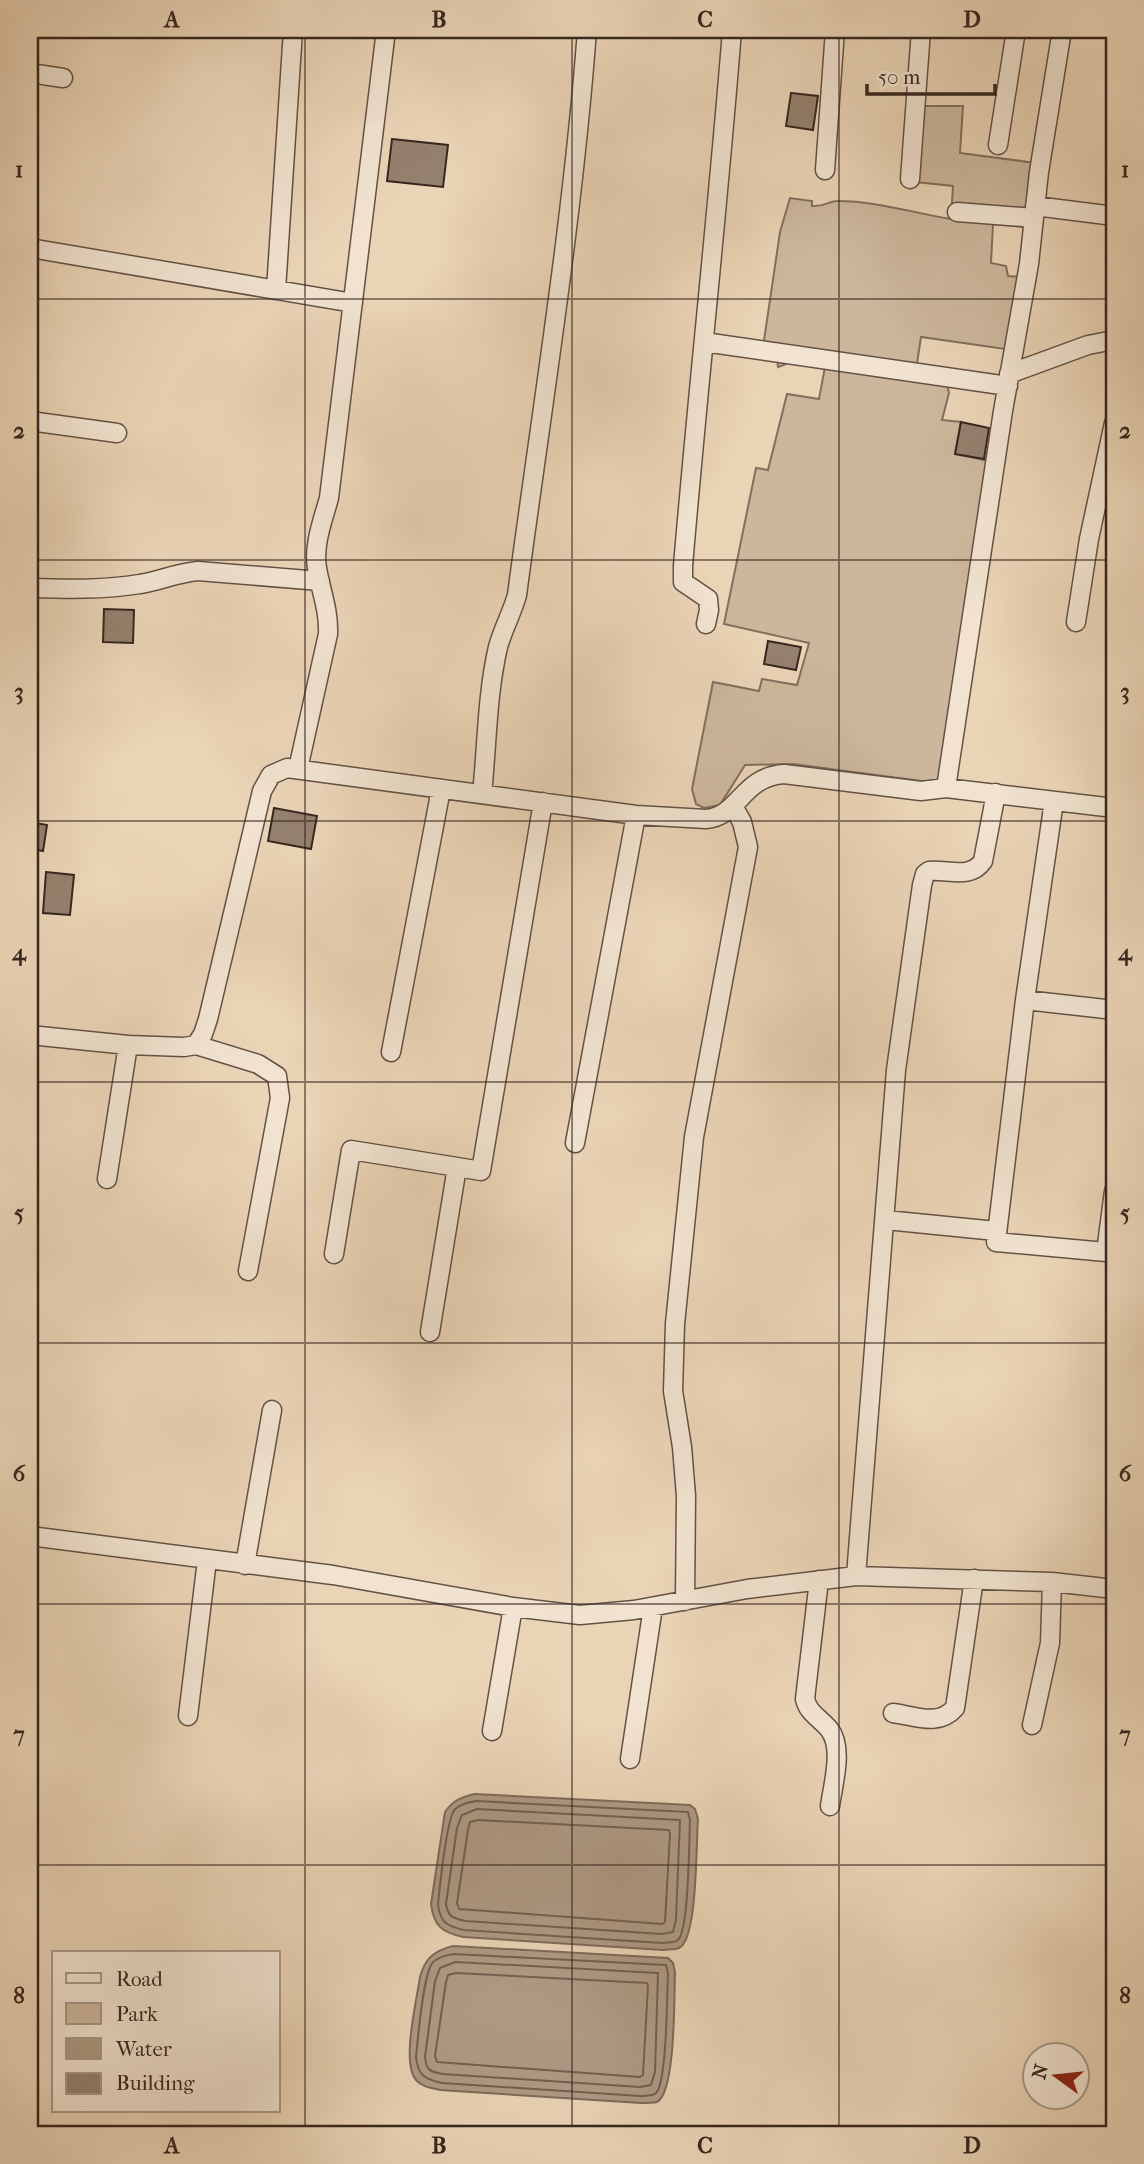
<svg xmlns="http://www.w3.org/2000/svg" width="1144" height="2164" viewBox="0 0 1144 2164" font-family="'IM FELL French Canon',serif">
	<rect width="100%" height="100%" fill="#ead4b6"/>
	<filter id="stains"><feTurbulence type="fractalNoise" baseFrequency=".00286" numOctaves="4"/><feColorMatrix values="0 0 0 0 .2 0 0 0 0 .09 0 0 0 0 .02 0 0 0 .5 -.17"/></filter>
	<radialGradient id="worn" r=".72"><stop offset=".6" stop-color="#630" stop-opacity="0"/><stop offset="1" stop-color="#630" stop-opacity=".3"/></radialGradient>
	<!-- green -->
	<path fill="#ccb79c" stroke="#826f5e" stroke-width="2" d="M 923,106 L 963,106 L 960,153 L 1036,163 L 1027,227 L 993,224 L 991,263 L 1006,266 L 1008,276 L 1022,277 L 1005,349 L 921,337 L 916,370 L 945,374 L 949,393 L 942,420 L 961,422 L 955,454 L 989,461 L 942,779 L 929,782 L 793,764 L 745,765 L 720,805 L 704,808 L 696,804 L 692,789 L 713,682 L 759,691 L 762,679 L 797,685 L 809,643 L 724,624 L 756,468 L 768,470 L 787,394 L 819,399 L 825,367 L 794,361 L 778,367 L 777,359 L 765,360 L 762,354 L 780,232 L 790,198 L 812,201 L 812,206 C 825,207 828,201 838,201 C 876,201 914,213 951,219 L 953,186 L 916,182 Z"/>
	<!-- water -->
	<path fill="#ad9983" stroke="#7e6b5b" stroke-width="2" d="M 475,1794 L 690,1805 L 695,1809 L 698,1819 C 696,1840 698,1940 679,1948 C 675,1950 667,1949 663,1950 L 463,1937 C 441,1932 434,1926 431,1904 L 445,1812 C 453,1800 462,1797 475,1794 Z
		M 453,1946 L 668,1958 L 673,1963 L 675,1972 C 674,1994 676,2093 657,2102 C 653,2103 645,2103 641,2103 L 440,2090 C 432,2088 422,2087 416,2080 C 401,2063 417,1999 420,1977 C 425,1958 434,1951 453,1946 Z"/>
	<g fill="none" stroke-linecap="round" stroke-linejoin="round">
		<!-- shore -->
		<path stroke="#726052" stroke-width="2" d="M 476,1801 L 688,1812 L 690,1820 C 689,1839 689,1930 678,1940 C 675,1943 667,1942 662,1943 L 464,1930 C 446,1926 440,1922 438,1904 C 440,1886 446,1820 455,1809 C 461,1804 469,1802 476,1801 Z
			M 477,1809 L 680,1820 L 676,1919 L 673,1932 L 662,1934 L 465,1921 C 453,1918 448,1917 446,1904 L 457,1828 L 462,1815 Z
			M 478,1820 L 669,1830 L 670,1833 L 665,1922 L 662,1924 L 459,1909 L 457,1903 L 468,1830 L 470,1822 Z
			M 454,1954 L 666,1965 L 668,1973 C 667,1992 667,2083 656,2093 C 653,2096 645,2096 640,2096 L 442,2083 C 424,2079 418,2075 416,2057 C 418,2039 423,1973 433,1962 C 439,1957 446,1955 454,1954 Z
			M 455,1962 L 658,1973 L 655,2072 L 651,2085 L 640,2087 L 443,2074 C 430,2072 426,2070 425,2057 L 435,1981 L 440,1968 Z
			M 456,1973 L 647,1983 L 648,1986 L 643,2075 L 640,2077 L 437,2062 L 435,2056 L 446,1982 L 448,1975 Z"/>
	</g>
	<!-- building -->
	<path fill="#94816e" stroke="#372720" stroke-width="2" d="M 791,93 L 818,96 L 813,130 L 786,126 Z
		M 392,139 L 448,145 L 443,187 L 387,181 Z
		M 961,422 L 989,428 L 984,459 L 955,454 Z
		M 104,609 L 134,610 L 133,643 L 103,642 Z
		M 768,641 L 801,647 L 796,670 L 764,664 Z
		M 274,808 L 317,816 L 311,849 L 268,841 Z
		M 30,822 L 47,825 L 43,851 L 30,849 Z
		M 46,872 L 74,875 L 70,915 L 43,913 Z"/>
	<g fill="none" stroke-linecap="round" stroke-linejoin="round">
		<!-- minor casing -->
		<g stroke="#645246" stroke-width="21">
			<path id="minor" d="M 30,73 L 63,78
				M 998,145 L 1016,30
				M 825,170 L 835,30
				M 910,179 L 921,30
				M 1035,206 L 1114,216
				M 957,212 L 1034,218
				M 30,248 L 353,303
				M 276,290 L 293,30
				M 704,342 L 1008,386
				M 1009,374 L 1088,345 L 1114,340
				M 30,421 L 117,433
				M 30,588 C 66,589 104,590 140,584 C 161,581 175,573 198,571 L 320,581
				M 1076,622 L 1089,539 L 1114,423
				M 706,624 L 709,610 L 708,599 L 683,582 L 683,566 C 698,387 718,209 732,30
				M 298,769 L 328,634 C 329,610 321,592 317,568 C 313,545 323,520 329,498 L 386,30
				M 946,788 L 1003,411 L 1029,264 L 1039,172 L 1062,30
				M 482,794 C 487,746 487,694 498,647 C 503,629 512,613 517,595 C 542,407 573,219 587,30
				M 1054,801 L 1025,1000 L 996,1242 L 1106,1252 L 1114,1191
				M 1025,1000 L 1114,1010
				M 30,1035 L 128,1045 L 184,1047 L 196,1045 L 203,1034 L 208,1019 L 262,791 L 271,775 L 287,768 L 636,815 L 706,819 C 740,816 741,777 784,774 L 921,791 L 946,788 L 1114,808
				M 196,1045 L 258,1064 L 277,1076 L 280,1098 L 248,1271
				M 391,1052 L 441,789
				M 575,1143 L 636,815
				M 107,1179 L 128,1045
				M 886,1220 L 996,1231
				M 334,1254 L 351,1150 L 457,1167
				M 430,1332 L 457,1167 L 481,1171 L 543,802
				M 30,1536 L 333,1575 L 513,1607 L 580,1615 L 634,1610 L 747,1589 L 856,1576 L 1052,1582 L 1114,1589
				M 245,1565 L 272,1410
				M 856,1576 L 896,1070 L 922,885 L 925,874 L 929,871 C 948,869 970,880 983,861 L 996,793
				M 819,1580 L 805,1699 C 808,1713 820,1718 829,1729 C 844,1747 833,1784 830,1806
				M 685,1601 L 686,1496 L 682,1447 L 673,1391 L 675,1324 L 694,1137 L 748,847 L 742,822 L 733,806
				M 893,1713 C 916,1716 938,1727 955,1708 L 974,1579
				M 188,1716 L 207,1560
				M 1032,1725 L 1050,1643 L 1052,1582
				M 492,1731 L 513,1607
				M 630,1759 L 653,1607"/>
		</g>
		<!-- minor -->
		<use href="#minor" stroke="#f1e3d0" stroke-width="18"/>
	</g>
	<!-- grid -->
	<path fill="none" stroke="#372720" stroke-width="2" stroke-opacity="0.55" d="M 305,30 L 305,2134M 572,30 L 572,2134M 839,30 L 839,2134M 30,299 L 1114,299M 30,560 L 1114,560M 30,821 L 1114,821M 30,1082 L 1114,1082M 30,1343 L 1114,1343M 30,1604 L 1114,1604M 30,1865 L 1114,1865"/>
	<!-- margin -->
	<rect width="1144" height="2164" fill="none" stroke="#ead4b6" stroke-width="77"/>
	<!-- legend -->
	<rect x="52" y="1951" width="228" height="161" fill="#f1e3d0" stroke="#a7988a" stroke-width="2"/>
	<rect x="66" y="1973" width="35" height="10" fill="#f1e3d0" stroke="#a7988a" stroke-width="2"/>
	<text x="116" y="1986" font-size="21" fill="#372720">Road</text>
	<rect x="66" y="2003" width="35" height="21" fill="#ccb79c" stroke="#a7988a" stroke-width="2"/>
	<text x="116" y="2021" font-size="21" fill="#372720">Park</text>
	<rect x="66" y="2038" width="35" height="21" fill="#ad9983" stroke="#a7988a" stroke-width="2"/>
	<text x="116" y="2056" font-size="21" fill="#372720">Water</text>
	<rect x="66" y="2073" width="35" height="21" fill="#94816e" stroke="#a7988a" stroke-width="2"/>
	<text x="116" y="2090" font-size="21" fill="#372720">Building</text>
	<!-- north arrow -->
	<g transform="translate(1056 2076) rotate(285)"><circle r="33" fill="#f1e3d0" stroke="#a7988a" stroke-width="2"/>
	<path d="M0-5L12 26L0 18L-12 26Z" fill="#8f2418"/>
	<text y="-10" font-size="19" font-weight="bold" text-anchor="middle" fill="#372720">N</text>
	</g>
	<!-- scale -->
	<path d="M867 84v10h128v-10" fill="none" stroke="#372720" stroke-width="3.5"/>
	<text x="878" y="84" font-size="21" fill="#372720" stroke="#f1e3d0" stroke-width="5" paint-order="stroke">50 m</text>
	<rect x="38" y="38" width="1068" height="2088" fill="none" stroke="#372720" stroke-width="2.5"/>
	<g font-size="23" text-anchor="middle" font-weight="bold" fill="#372720">
		<text x="172" y="27">A</text>
		<text x="439" y="27">B</text>
		<text x="705" y="27">C</text>
		<text x="972" y="27">D</text>
		<text x="19" y="177">1</text>
		<text x="1125" y="177">1</text>
		<text x="19" y="438">2</text>
		<text x="1125" y="438">2</text>
		<text x="19" y="699">3</text>
		<text x="1125" y="699">3</text>
		<text x="19" y="960">4</text>
		<text x="1125" y="960">4</text>
		<text x="19" y="1220">5</text>
		<text x="1125" y="1220">5</text>
		<text x="19" y="1481">6</text>
		<text x="1125" y="1481">6</text>
		<text x="19" y="1742">7</text>
		<text x="1125" y="1742">7</text>
		<text x="19" y="2003">8</text>
		<text x="1125" y="2003">8</text>
		<text x="172" y="2153">A</text>
		<text x="439" y="2153">B</text>
		<text x="705" y="2153">C</text>
		<text x="972" y="2153">D</text>
	</g>
	<rect width="100%" height="100%" filter="url(#stains)"/>
	<rect width="100%" height="100%" fill="url(#worn)"/>
</svg>
